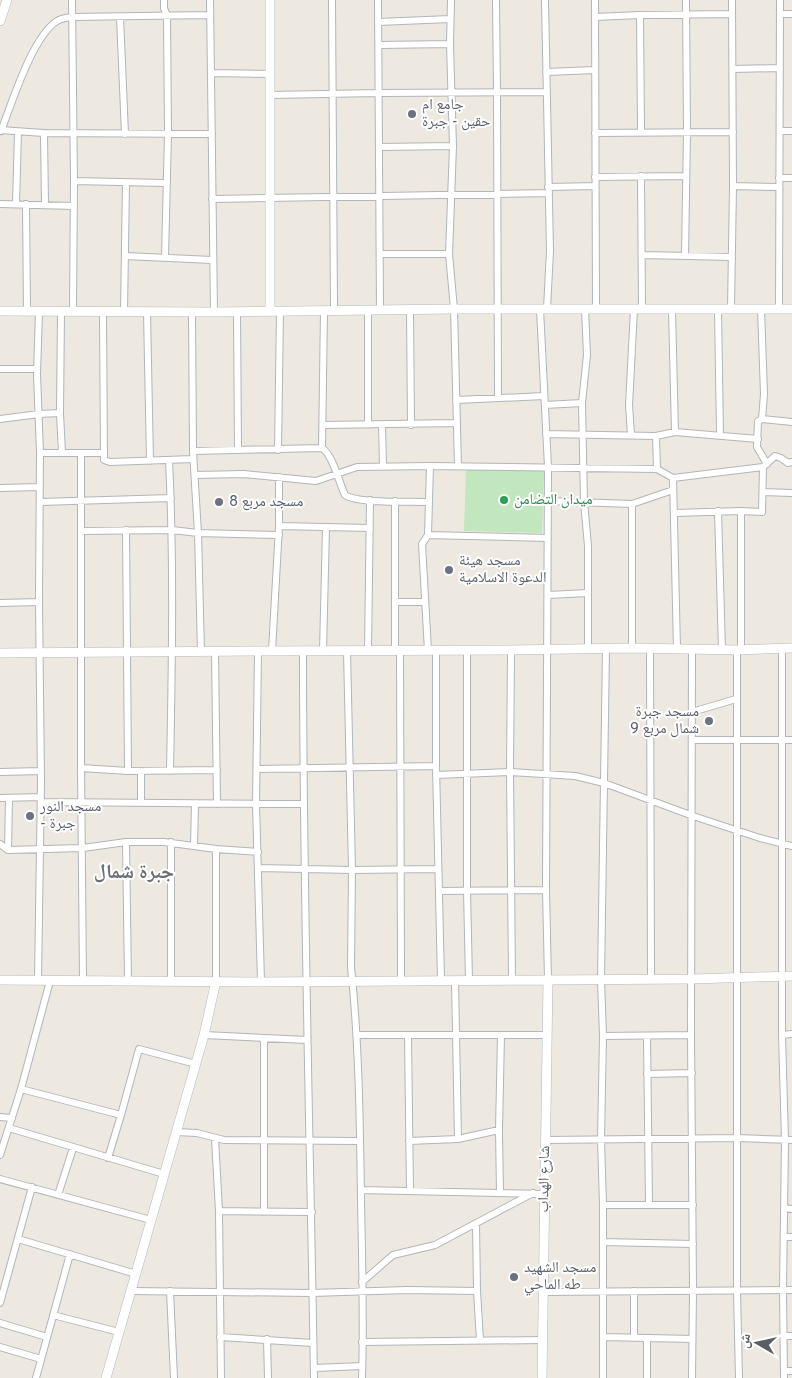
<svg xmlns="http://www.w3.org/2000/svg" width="792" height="1378" font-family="Overpass,'Noto Naskh Arabic',sans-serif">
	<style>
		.green { fill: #c2e6bd }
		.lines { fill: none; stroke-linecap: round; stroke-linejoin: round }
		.street-casing { stroke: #b2b5b9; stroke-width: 8 }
		.secondary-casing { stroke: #b3b8bc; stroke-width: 10 }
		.street { stroke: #fff; stroke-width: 6 }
		.secondary { stroke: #fff; stroke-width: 9 }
		.worship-dot { fill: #6b7280; stroke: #fff; stroke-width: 2 }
		.leisure-dot { fill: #2e9e5b; stroke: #fff; stroke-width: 2 }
		.labels { text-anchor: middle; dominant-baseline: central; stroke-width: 4; stroke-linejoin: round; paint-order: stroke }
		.worship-label { font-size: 15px; fill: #5b616d; stroke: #fff; text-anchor: start }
		.leisure-label { font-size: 15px; fill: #27864d; stroke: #fff; text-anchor: start }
		.street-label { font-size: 15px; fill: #5a5f63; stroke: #fff }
		.district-label { font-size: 20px; font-weight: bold; fill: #6b7175; stroke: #fff }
	</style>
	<rect width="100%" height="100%" fill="#ede9e1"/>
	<path class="green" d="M466,468L544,470L542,533L464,531Z"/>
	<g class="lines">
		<defs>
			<path id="street" d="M72,0L74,181L73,312
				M164,0V8L167,16L168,134L165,257
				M210,0L214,312
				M332,0L334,310
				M378,0L380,310
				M451,0L450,44L453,146L449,254L454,309L458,466
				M496,0L497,92L498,398
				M545,0L550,251L547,309
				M595,0L596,309
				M780,14H792
				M640,15L641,132
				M120,17L125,134
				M595,17L640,15L732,14
				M378,22L450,19
				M379,45L450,44
				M733,69L780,68
				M546,72L595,70
				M211,73L270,74
				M270,95L378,93L546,92
				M0,130L44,133L212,134
				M1,131C12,103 32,37 57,21C62,18 66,18 72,17L209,15
				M780,131H792
				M44,133L45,205
				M595,133L733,132
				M379,147L453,146
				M641,176L642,309
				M595,177L686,176
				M779,178H792
				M74,181L165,183
				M733,186L779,187
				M548,187L595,186
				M212,199L549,193
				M0,204L74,206
				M16,204L18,132
				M26,204L27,311
				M380,254H449
				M643,255L732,257
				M125,256L212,260
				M685,256L687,132L686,0
				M410,309L411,425
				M540,309L548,467L546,890L548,980
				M585,309L587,355L582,403L584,502L588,546V649
				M731,309L733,186L732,0
				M761,309L764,394L762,419L758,421L757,447L767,464
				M779,309L780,0
				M368,310V425
				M672,310L675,432
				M718,310L720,435
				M61,312L60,413L62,453
				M103,312L104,460L110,462L193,459
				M124,312L126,183
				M147,312L150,461
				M192,312L193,451L198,533L201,652
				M237,312L238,450
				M0,369H37
				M456,400L544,396
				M545,405L582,403
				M0,419L39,414L60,413
				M762,419L792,422
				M323,425L457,423
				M382,425L383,467
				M546,434L656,436L675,432L758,439
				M631,435L629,405L634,309
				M656,436L657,469
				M322,448L324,311
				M278,450L280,311
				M193,451L322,448C333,455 339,483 345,495C358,504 411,501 429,502
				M40,453H103
				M81,453V768L83,980
				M169,460C174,564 172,667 170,771
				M195,475L244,474L316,481L357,467L430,466
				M673,478L677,649
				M0,488L39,487
				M763,492L792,493
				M547,501L632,504L673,490
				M40,502L171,498
				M632,504V648
				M718,511L722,650
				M674,513L741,511
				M279,526L370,528
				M126,530L128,771
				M82,531L172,530L198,533L279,535
				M428,535L547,538
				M548,595L588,593
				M395,602H425
				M0,603L39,602
				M782,648V1035L785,1140L783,1290L784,1378
				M650,649L651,979
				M741,649V511L762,512L763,467
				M511,650L510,772L512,980
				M737,650V1291L739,1378
				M215,651L217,804
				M258,651L256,804L261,982
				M272,651L279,526V477
				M303,651C303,893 310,1136 314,1378
				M323,651L326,528
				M347,651L352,870L351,967C359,1044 360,1122 361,1199C362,1259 364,1318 362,1378
				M368,651L370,500
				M395,651V501
				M400,651L401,980
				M428,651L422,544L428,535L430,466L657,469L673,478L763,467L775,456L781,458L788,463L792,462
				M436,651V766L441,980
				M467,651V890L469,980
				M692,712L736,699
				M692,740H792
				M81,768L128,771L217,770
				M257,769L436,766
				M0,772L41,771
				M436,775L510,772L575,776L604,783L693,816L760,838L792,846
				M0,798L41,797
				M41,802L303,804
				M141,803V771
				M126,842L128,981
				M0,844L8,850L83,848L126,842H164L216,849L258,852
				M194,846L195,804
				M216,849V981
				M8,850L9,799
				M259,868L352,870L438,869
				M439,891L546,890
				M38,980L41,781L39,602L40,453L37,374L39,311
				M455,980L458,1139
				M171,981V842
				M204,1035L307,1040
				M357,1035H547
				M782,1035L792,1034
				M408,1036L410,1191
				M603,1036L691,1035
				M647,1036L649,1205
				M647,1074L692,1073
				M21,1089L121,1115L108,1158
				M121,1115L139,1049L196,1064
				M0,1117L12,1118
				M9,1128L164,1174
				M176,1132L197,1133L224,1140L360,1141
				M215,1138L219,1211L221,1378
				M545,1140L738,1138L792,1140
				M409,1141L458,1139L499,1130
				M0,1155L21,1089L50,981
				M0,1179L151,1220
				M361,1190L544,1194
				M500,1193L499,1130L501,1035
				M58,1195L73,1148
				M603,1205H693
				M784,1208L792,1209
				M219,1211L312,1212
				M264,1211V1038
				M476,1223L477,1291
				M784,1237H792
				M18,1239L136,1274
				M603,1242L693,1244
				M362,1282L393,1255L435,1245L533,1193
				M131,1291L312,1293L407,1290L477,1291L480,1340
				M170,1291L174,1378
				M634,1291V1338
				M544,1292L792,1290
				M0,1303L32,1187
				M53,1315L119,1332
				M0,1323L47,1337
				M783,1336H792
				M220,1337L313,1343
				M604,1337L692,1339
				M267,1339L268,1378
				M362,1342L542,1340
				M0,1347L41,1359
				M314,1368L362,1366
				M784,1371H792
				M36,1378L70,1254
				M603,1378V1205L601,1140L603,1036L601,980L606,649
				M647,1378V1339
				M692,1378L693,1290L691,1035L692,649"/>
			<path id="secondary" d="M270,0V311
				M0,21L7,0
				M0,311L214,312L454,309H792
				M0,653L258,651L511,650L632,648L737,650L792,648
				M0,980L261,982L692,979L792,976
				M106,1378L204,1035L216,981
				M542,1378L548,980"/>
		</defs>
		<use href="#street" class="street-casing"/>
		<use href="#secondary" class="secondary-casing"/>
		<use href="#street" class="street"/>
		<use href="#secondary" class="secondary"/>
	</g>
	<g class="worship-dot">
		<circle cx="412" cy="114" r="5"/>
		<circle cx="219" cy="502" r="5"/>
		<circle cx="449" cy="570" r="5"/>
		<circle cx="709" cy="721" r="5"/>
		<circle cx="30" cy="816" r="5"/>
		<circle cx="514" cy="1277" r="5"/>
	</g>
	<circle class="leisure-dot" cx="504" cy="500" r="5"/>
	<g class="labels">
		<g class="worship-label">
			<text x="422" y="105">جامع ام<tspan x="422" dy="17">حقين - جبرة</tspan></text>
			<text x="229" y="502">مسجد مربع 8</text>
			<text x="459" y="561">مسجد هيئة<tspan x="459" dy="17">الدعوة الاسلامية</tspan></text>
			<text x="699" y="712" text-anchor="end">مسجد جبرة<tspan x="699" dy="17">شمال مربع 9</tspan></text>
			<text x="40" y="807">مسجد النور<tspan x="40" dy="17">- جبرة</tspan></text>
			<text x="524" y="1268">مسجد الشهيد<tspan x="524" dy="17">طه الماحي</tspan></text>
		</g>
		<g class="leisure-label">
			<text x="514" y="500">ميدان التضامن</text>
		</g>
		<g class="street-label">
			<text transform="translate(545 1179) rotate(-89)">شارع الهداب</text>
		</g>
		<g class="district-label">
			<text x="134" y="873">جبرة شمال</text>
		</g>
	</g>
	<g transform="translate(757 1343) rotate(279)" stroke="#ffffff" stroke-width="4" paint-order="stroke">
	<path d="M0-4L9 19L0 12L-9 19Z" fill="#5a5f63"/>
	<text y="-8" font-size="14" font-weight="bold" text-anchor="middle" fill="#5a5f63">ش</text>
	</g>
</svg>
